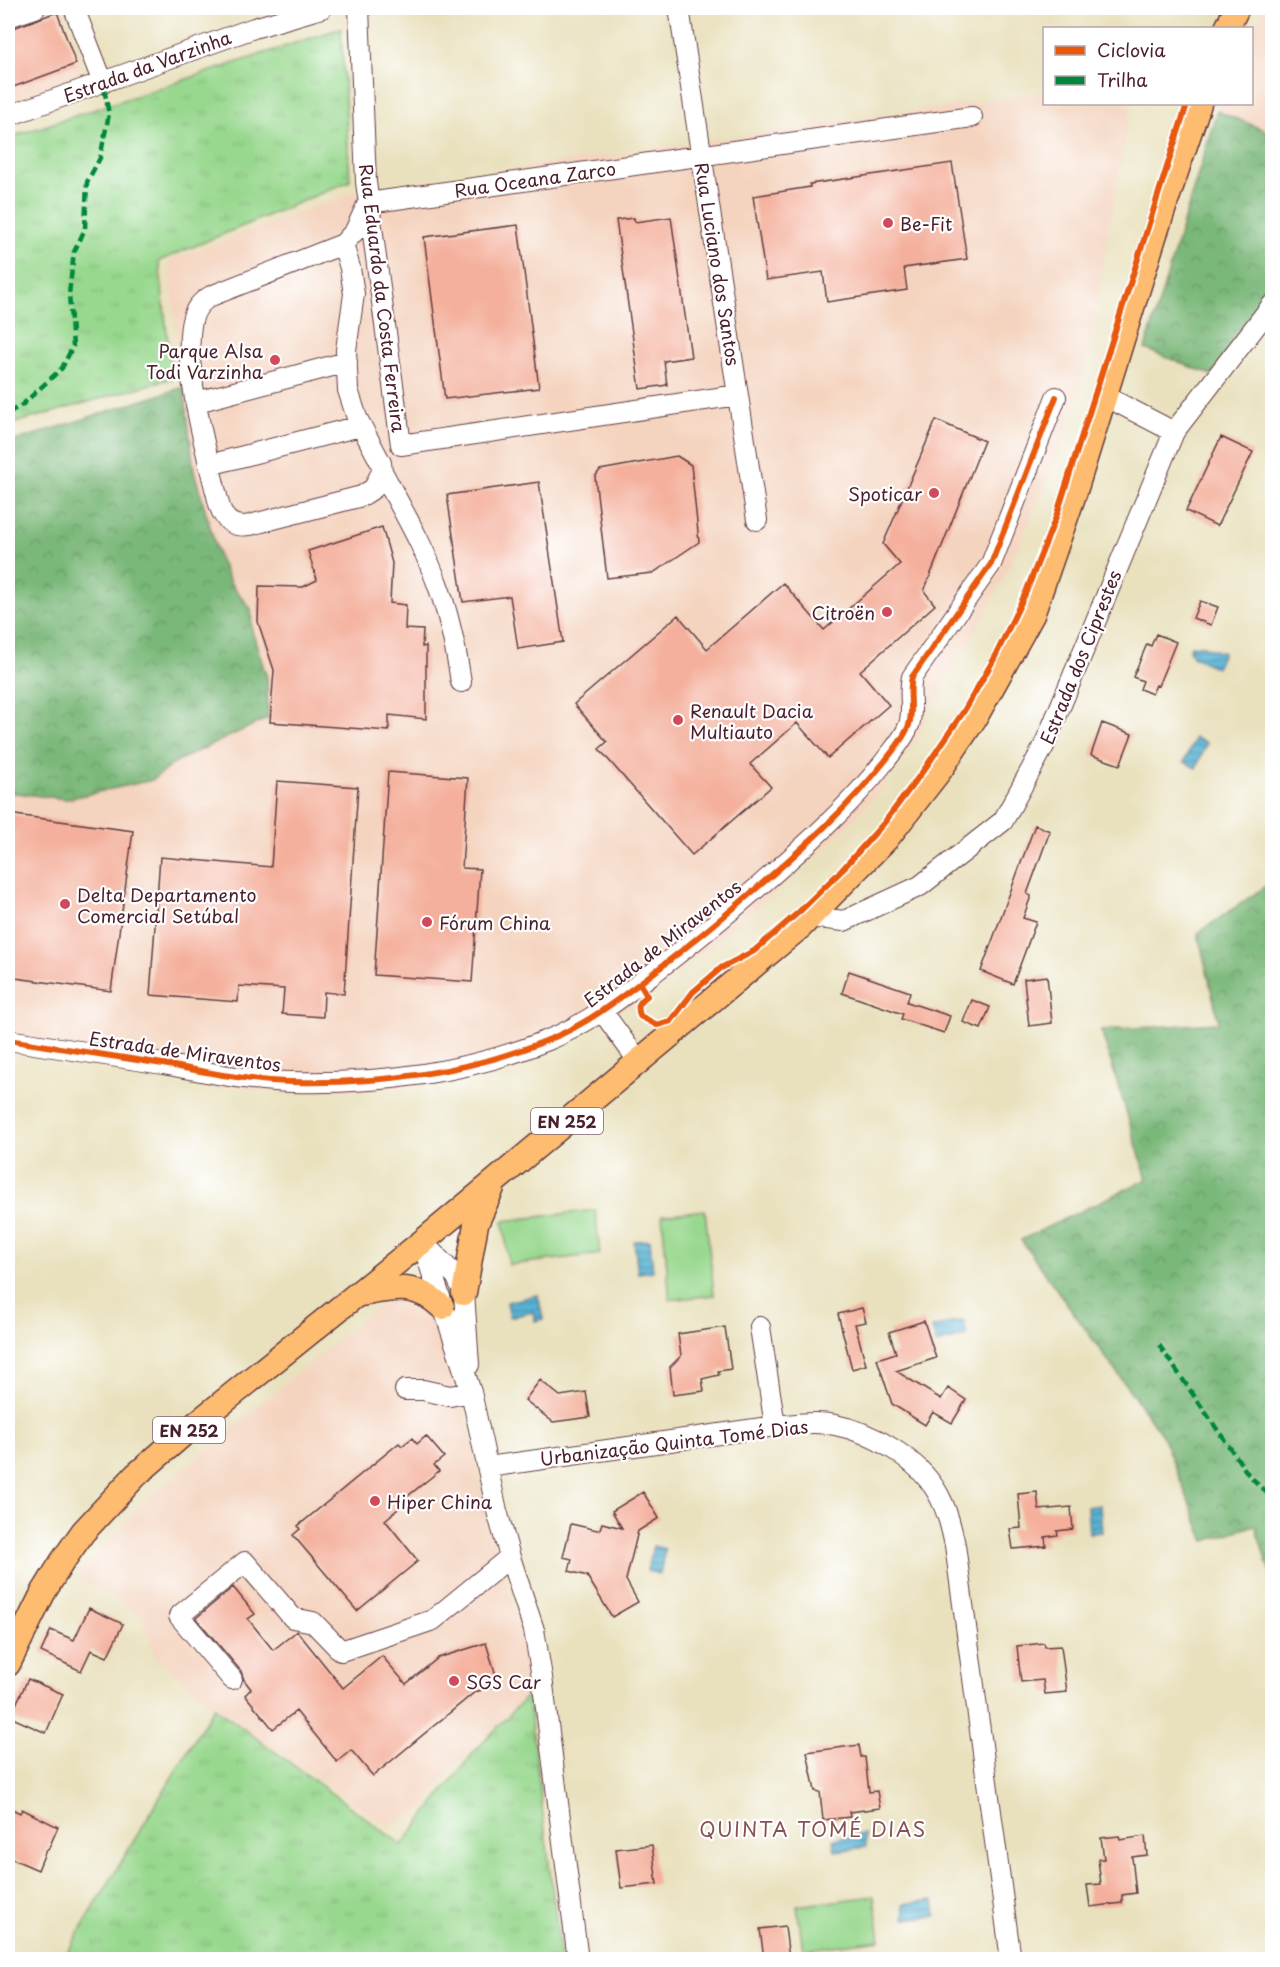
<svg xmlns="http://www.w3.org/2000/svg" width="1280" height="1967" font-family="'Playpen Sans',sans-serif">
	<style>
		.built { fill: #f4d4bf }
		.grass { fill: url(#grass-tufts); stroke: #717c5c; stroke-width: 1.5 }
		.forest { fill: url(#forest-crowns); stroke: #626c52; stroke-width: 1.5 }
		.garden { fill: #98d88e; stroke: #717c5c; stroke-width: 1.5 }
		.water { fill: url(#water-rules); stroke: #506980; stroke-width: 1.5 }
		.building { fill: #f4b09c }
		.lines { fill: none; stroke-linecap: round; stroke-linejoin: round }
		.minor-casing { stroke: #623c41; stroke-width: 22 }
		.major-casing { stroke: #623c41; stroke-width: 27 }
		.minor { stroke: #fff; stroke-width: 20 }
		.major { stroke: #fdbc6f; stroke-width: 24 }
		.quiet { stroke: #00873e; stroke-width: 4.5; stroke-dasharray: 9 4.5; stroke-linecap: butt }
		.cycleway-casing { stroke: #fff; stroke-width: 10 }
		.cycleway { stroke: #e8590c; stroke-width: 6 }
		.poi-dot { fill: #d1495b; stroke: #fff; stroke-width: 2 }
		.labels { text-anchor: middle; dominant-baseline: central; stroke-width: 4.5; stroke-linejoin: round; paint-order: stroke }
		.shield { fill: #fff; stroke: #80626b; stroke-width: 1.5 }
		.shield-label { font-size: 16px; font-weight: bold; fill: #4a1f2b }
		.street-label { font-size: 18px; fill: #4a1f2b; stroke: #fff }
		.poi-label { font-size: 18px; fill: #4a1f2b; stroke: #fff; text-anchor: start }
		.neighbourhood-label { font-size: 20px; letter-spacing: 1.5px; fill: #865253; stroke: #fff }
	</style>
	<defs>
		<pattern id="grass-tufts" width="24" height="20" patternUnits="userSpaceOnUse" patternTransform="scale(1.5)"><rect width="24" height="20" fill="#98d88e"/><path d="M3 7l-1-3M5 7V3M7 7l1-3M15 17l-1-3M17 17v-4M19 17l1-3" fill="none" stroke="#84b97b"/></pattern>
		<pattern id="forest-crowns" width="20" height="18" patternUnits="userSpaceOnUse" patternTransform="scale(1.5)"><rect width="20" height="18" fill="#7ab879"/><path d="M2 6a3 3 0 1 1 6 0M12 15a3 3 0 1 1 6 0" fill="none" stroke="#669563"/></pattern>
		<pattern id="water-rules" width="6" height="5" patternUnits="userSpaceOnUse" patternTransform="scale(1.5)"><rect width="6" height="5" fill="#56b3d4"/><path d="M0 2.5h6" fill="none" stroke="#4991ac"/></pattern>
	</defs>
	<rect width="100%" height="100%" fill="#fff"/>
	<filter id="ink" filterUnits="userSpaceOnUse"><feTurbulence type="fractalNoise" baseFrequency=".0167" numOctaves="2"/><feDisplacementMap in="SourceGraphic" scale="12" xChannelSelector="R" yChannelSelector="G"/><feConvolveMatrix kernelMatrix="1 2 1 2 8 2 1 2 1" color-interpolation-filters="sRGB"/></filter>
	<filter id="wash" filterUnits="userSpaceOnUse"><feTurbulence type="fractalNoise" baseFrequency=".008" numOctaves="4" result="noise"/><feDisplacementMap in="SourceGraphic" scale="24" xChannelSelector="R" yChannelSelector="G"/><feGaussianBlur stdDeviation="1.35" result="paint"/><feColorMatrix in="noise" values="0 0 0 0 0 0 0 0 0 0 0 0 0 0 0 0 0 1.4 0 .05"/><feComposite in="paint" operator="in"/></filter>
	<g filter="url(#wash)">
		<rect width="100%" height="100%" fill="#e9e1be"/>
		<path class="built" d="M8,8H63L84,74L8,103Z
			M1263,8H1272V133L1217,111L1220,104H1252V34Z
			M1044,92V104H1128L1130,108L1085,372L1059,451L1027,529L983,618L935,700L916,740L882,788L841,833L790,880L707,949L631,1006L557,1048L484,1073L427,1085L347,1091L264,1090L204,1085L8,1052V792L66,799L152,780L177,761L267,678L252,631L251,609L231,584L219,558L194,471L168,261L354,192Z
			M395,1298L408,1299L422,1305L432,1314L457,1380L498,1555L523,1635L531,1690L445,1775L436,1793L423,1810L388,1826L214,1707L155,1657L142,1615L76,1578L141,1504L379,1305Z"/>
		<path class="grass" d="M341,28L350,181L159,261L172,378L8,425V138Z
			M528,1695L561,1959H63L214,1707L402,1845L474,1752Z"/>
		<path class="forest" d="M1217,111L1272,133V286L1212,375L1145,349Z
			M184,387L194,471L219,558L231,584L251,609L252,631L267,678L268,718L177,761L152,780L66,799L8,792V443Z
			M1272,882V1579L1255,1525L1205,1541L1162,1435L1021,1240L1147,1179L1101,1030L1219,1023L1198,933Z"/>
		<path class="garden" d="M595,1210L600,1254L509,1265L503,1221Z
			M705,1210L714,1295L670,1300L662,1215Z
			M874,1896L880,1940L803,1950L797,1906Z"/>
		<path class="water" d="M1200,645L1223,653L1216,668L1192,656L1189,650L1191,646Z
			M1195,738L1207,743L1196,768L1184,762Z
			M650,1240L653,1271L638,1273L634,1241Z
			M538,1295L543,1319L535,1321L533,1312L510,1317L507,1302Z
			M963,1320L967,1336L936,1344L932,1328Z
			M1100,1505L1102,1532L1089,1533L1087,1507Z
			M653,1546L665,1549L660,1574L647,1571Z
			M864,1834L866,1847L835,1851L833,1839Z
			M934,1900L936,1916L905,1919L903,1904Z"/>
		<g id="blocks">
			<path class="building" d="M57,12L76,64L8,89V30Z
				M952,163L967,259L904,268L907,290L827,302L823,272L766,280L753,196L810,187V184Z
				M671,217L691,357L664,361L667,385L640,389L616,220L634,218L635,222Z
				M518,225L539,388L445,399L424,237Z
				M936,420L984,441L924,591L935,605L860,671L889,705L828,758L797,723L750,764L771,787L692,855L599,749L607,742L574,704L678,615L707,649L783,583L824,630L900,564L883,544Z
				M1221,437L1253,452L1217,526L1186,511Z
				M677,456L691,465L699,542L653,573L607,578L595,477L600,470Z
				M539,482L563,642L518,649L510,596L463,602L447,495Z
				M382,527L392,563L390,603L406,605L405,629L423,630L422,647L426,646V719L389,715V731L270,722L274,670L258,622L259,586L303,587L317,580L308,551Z
				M1200,601L1218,607L1211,625L1193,618Z
				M1156,634L1176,642L1158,686L1156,685L1152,694L1140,689L1143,681L1133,677L1147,644L1151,646Z
				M1102,723L1132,734L1120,765L1091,755Z
				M388,772L468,778L462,868L480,869L472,982L374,975Z
				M277,781L358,787L344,994L324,992L323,1017L282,1014L284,989L239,986L238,1002L150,995L160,857L271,867Z
				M8,814L133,831L111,991L8,977Z
				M1035,825L1050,831L1027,894L1031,896L1023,918L1036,922L1013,984L981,971Z
				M849,971L910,992L907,1002L950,1016L944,1033L901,1019L903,1014L842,993Z
				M1047,976L1052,1023L1029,1026L1024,979Z
				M972,1000L990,1007L981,1029L963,1022Z
				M862,1308L866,1322L855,1324L866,1365L852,1369L838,1314Z
				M924,1321L936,1358L896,1371L941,1399L948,1388L966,1400L952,1423L933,1412L925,1425L892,1404L877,1359L896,1353L889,1332Z
				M725,1327L731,1369L718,1371L719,1375L702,1379L704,1391L673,1395L670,1367L681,1356L678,1334Z
				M540,1380L560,1396L586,1392L590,1417L553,1422L525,1400Z
				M426,1436L444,1457L434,1465L439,1471L403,1500L405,1503L385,1520L418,1561L357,1611L293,1535L300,1529L298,1526L399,1443L402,1446L412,1438L417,1444Z
				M643,1492L659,1518L638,1531L626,1580L638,1602L612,1617L587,1576L569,1571L572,1559L563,1557L571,1524L597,1530L600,1529L602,1523L622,1528L612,1511Z
				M1037,1492L1039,1510L1071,1507L1073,1529L1057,1531L1058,1535L1045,1537L1046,1546L1013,1549L1010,1529L1021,1528L1018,1494Z
				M233,1587L255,1614L248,1619L273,1650L297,1631L343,1688L382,1656L406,1684L438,1658L486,1643L499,1685L475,1692L373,1776L351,1750L337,1762L296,1711L273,1729L245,1695L251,1689L244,1680L241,1671L196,1618Z
				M89,1608L123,1624L107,1657L91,1650L81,1671L41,1652L51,1630L74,1640Z
				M1044,1643L1045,1647L1061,1646L1067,1692L1045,1694L1043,1680L1021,1682L1017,1646Z
				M28,1679L63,1694L46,1733L10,1717Z
				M859,1745L861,1757H865L869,1792L877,1791L880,1808L849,1812L850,1817L823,1820L820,1792L815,1791L807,1752Z
				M8,1807L20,1813L22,1809L58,1827L48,1850H46L38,1870L8,1857Z
				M1119,1836L1120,1840L1145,1836L1147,1855L1132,1857L1136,1893L1122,1895V1903L1090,1907L1087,1885L1101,1884L1098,1859H1104L1101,1838Z
				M652,1845L657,1884L621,1888L616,1849Z
				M785,1926L789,1959H764L760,1929Z"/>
		</g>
	</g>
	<g filter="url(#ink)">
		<use href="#blocks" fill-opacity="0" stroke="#623c41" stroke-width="1.5"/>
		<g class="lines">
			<defs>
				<path id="minor" d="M74,8L103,83
					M359,8L366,182L401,445L738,395
					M679,8L757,520
					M8,17L35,8
					M8,116L254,28L322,8
					M343,244L350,268L354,294L346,350L348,390L357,418L381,463L382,471L374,488L362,496L250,525C232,528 224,521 219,504C208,459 180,360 193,317C196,307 202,301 211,296L343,244L355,231L368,203L972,117
					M1105,396L1174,432
					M197,402L347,362
					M209,465L360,426
					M382,471C401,508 423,544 437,583C449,614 456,649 461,682
					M810,917L844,921L920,886L1003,821L1044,746L1174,432L1272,305
					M602,1011L639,1062
					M8,1040C59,1048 111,1056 163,1064C206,1072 248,1081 292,1082C377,1084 469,1073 548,1040C588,1024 623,996 657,970C692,943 725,916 758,887C803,848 848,808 885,761C893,750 904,739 909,725C914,709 908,694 912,677L991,564L1056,397
					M422,1242L471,1392L497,1511L510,1557L534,1630L542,1677L578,1960
					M425,1245L456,1276L464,1293L469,1365
					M760,1327L775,1426
					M405,1390H423L450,1396L471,1392
					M488,1467L775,1426C794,1424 816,1421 835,1425C872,1432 918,1459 937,1492C947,1509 951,1527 955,1545L1011,1960
					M232,1679L179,1616L245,1562L293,1618L313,1622L341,1651L433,1620L510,1557"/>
				<path id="major" d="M1227,28L1237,8
					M464,1293L476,1224L492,1188
					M361,1294C395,1288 415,1282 442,1307
					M8,1664L43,1593L62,1562L83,1532L136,1475L181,1436L422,1242L800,927L887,838L940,770L976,716L1032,615L1075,491L1154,237L1199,104"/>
			</defs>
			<use href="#minor" class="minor-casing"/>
			<use href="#major" class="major-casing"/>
			<use href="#minor" class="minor"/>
			<use href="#major" class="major"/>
			<path class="quiet" d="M8,413L22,405L62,368L73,346L69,294L74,252L85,229L87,182L100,158L109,114L103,83
				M1159,1345L1248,1474L1272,1498"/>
			<defs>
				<path id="cycleway" d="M640,984L647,996C638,1003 637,1005 640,1016L657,1025L671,1021L693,992L721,968L754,951L800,911L841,871L884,823L926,767L964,711L994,659L1026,592L1056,517L1187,104
					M8,1040C59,1048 111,1056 163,1064C206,1072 248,1081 292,1082C377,1084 469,1073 548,1040C588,1024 623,996 657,970C692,943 725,916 758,887C803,848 848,808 885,761C893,750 904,739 909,725C914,709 908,694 912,677L991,564L1056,397"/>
			</defs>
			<use href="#cycleway" class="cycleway-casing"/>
			<use href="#cycleway" class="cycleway"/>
		</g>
	</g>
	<g class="poi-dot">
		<circle cx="888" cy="223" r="6"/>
		<circle cx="275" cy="360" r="6"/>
		<circle cx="934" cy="493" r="6"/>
		<circle cx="887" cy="612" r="6"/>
		<circle cx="678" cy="720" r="6"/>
		<circle cx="65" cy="904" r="6"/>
		<circle cx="427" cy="922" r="6"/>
		<circle cx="375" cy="1501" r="6"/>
		<circle cx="454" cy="1681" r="6"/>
	</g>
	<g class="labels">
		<g class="shield">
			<rect x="531" y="1108" width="72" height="26" rx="4.5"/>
			<rect x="153" y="1417" width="72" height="26" rx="4.5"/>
		</g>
		<g class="shield-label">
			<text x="567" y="1121">EN 252</text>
			<text x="189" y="1430">EN 252</text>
		</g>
		<g class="street-label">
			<text transform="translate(147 66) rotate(-20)">Estrada da Varzinha</text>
			<text transform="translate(535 179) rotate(-8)">Rua Oceana Zarco</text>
			<text transform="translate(718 264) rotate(81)">Rua Luciano dos Santos</text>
			<text transform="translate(383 298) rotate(83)">Rua Eduardo da Costa Ferreira</text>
			<text transform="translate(1080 657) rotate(-68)">Estrada dos Ciprestes</text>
			<text transform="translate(662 943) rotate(-38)">Estrada de Miraventos</text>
			<text transform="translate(185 1051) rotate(8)">Estrada de Miraventos</text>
			<text transform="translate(674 1442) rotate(-7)">Urbanização Quinta Tomé Dias</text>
		</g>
		<g class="poi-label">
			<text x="900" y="223">Be-Fit</text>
			<text x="263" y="350" text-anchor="end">Parque Alsa<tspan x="263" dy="21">Todi Varzinha</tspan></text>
			<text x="922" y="493" text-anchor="end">Spoticar</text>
			<text x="875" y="612" text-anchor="end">Citroën</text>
			<text x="690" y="710">Renault Dacia<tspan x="690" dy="21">Multiauto</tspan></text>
			<text x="77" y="894">Delta Departamento<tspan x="77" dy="21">Comercial Setúbal</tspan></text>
			<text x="439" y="922">Fórum China</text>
			<text x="387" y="1501">Hiper China</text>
			<text x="466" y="1681">SGS Car</text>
		</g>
		<g class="neighbourhood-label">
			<text x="813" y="1829">QUINTA TOMÉ DIAS</text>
		</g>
	</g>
	<rect width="1280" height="1967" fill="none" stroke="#fff" stroke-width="30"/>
	<rect x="1043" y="27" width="210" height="78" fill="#ffffff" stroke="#b7a5aa" stroke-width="1.5"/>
	<rect x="1055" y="46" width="30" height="9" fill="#e8590c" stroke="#b7a5aa" stroke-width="1.5"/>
	<text x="1097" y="57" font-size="18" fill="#4a1f2b">Ciclovia</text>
	<rect x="1055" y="76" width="30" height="9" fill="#00873e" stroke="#b7a5aa" stroke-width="1.5"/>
	<text x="1097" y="87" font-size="18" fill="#4a1f2b">Trilha</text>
</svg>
